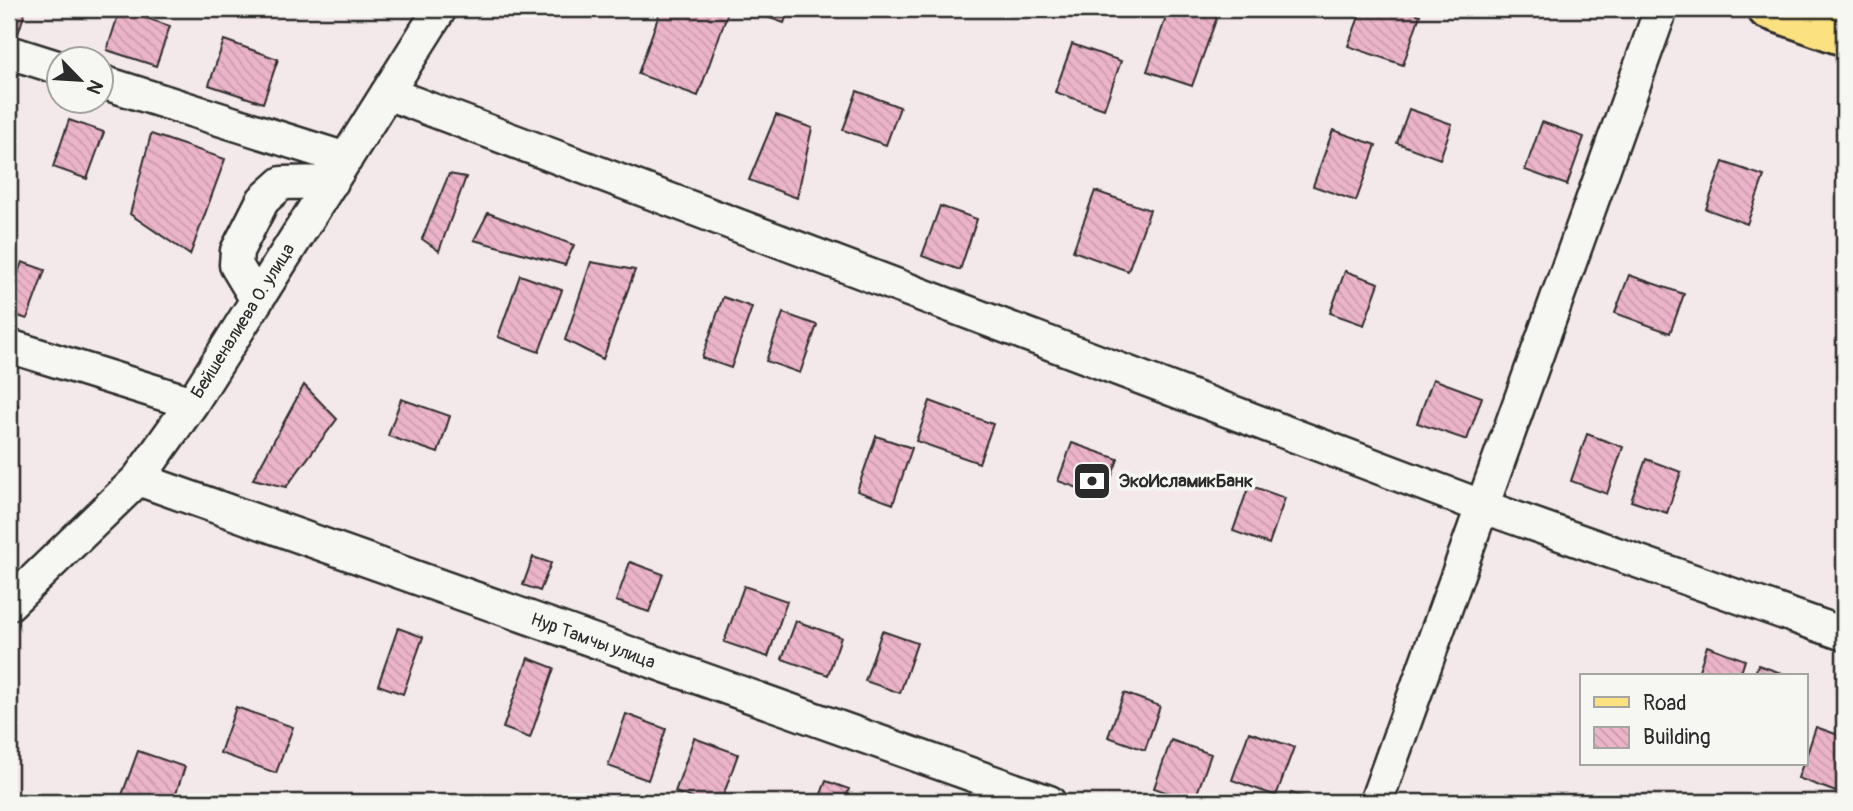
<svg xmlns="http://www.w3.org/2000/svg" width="1853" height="811" font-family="Pangolin,sans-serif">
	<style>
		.building { fill: url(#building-back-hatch); stroke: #2b2b2b; stroke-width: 2 }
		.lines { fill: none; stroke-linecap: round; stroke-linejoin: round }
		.minor-casing { stroke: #2b2b2b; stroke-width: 37 }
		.major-casing { stroke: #2b2b2b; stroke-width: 44 }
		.minor { stroke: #f6f6f2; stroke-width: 32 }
		.major { stroke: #fbe180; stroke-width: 38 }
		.labels { text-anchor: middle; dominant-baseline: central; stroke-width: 7; stroke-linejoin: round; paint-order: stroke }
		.street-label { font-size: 18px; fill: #2b2b2b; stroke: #f6f6f2 }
		.poi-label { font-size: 18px; font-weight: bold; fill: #2b2b2b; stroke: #f6f6f2; text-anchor: start }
	</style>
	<defs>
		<pattern id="building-back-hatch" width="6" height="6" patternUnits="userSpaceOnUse" patternTransform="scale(1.75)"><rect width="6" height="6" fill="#ecb4c9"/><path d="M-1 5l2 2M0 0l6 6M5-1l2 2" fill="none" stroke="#cb9bad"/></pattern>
	</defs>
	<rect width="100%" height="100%" fill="#f4e9ea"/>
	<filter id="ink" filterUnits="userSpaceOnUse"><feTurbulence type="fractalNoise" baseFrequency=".0143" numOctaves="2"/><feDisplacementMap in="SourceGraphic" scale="14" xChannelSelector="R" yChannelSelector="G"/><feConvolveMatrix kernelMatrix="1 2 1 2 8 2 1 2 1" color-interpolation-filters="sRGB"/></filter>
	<g filter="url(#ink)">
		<path class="building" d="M9,9H26L17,37L9,34Z
			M120,9L170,26L156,66L107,50Z
			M661,9H729L698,96L638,74Z
			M744,9H789L784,23Z
			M1169,9H1195L1217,17L1192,86L1147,71Z
			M1362,9H1402L1420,15L1403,65L1348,46Z
			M224,40L278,59L263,103L209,85Z
			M1072,44L1121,61L1104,109L1055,92Z
			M857,91L900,107L886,145L843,130Z
			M1409,109L1452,124L1440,159L1397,143Z
			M776,115L812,128L797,198L749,180Z
			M69,120L104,132L87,179L53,167Z
			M1542,122L1584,137L1567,185L1525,170Z
			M1333,130L1376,145L1356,201L1313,186Z
			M151,134L225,159L190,255L130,214Z
			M1723,162L1764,176L1747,224L1706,209Z
			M449,174L466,177L439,251L422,239Z
			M1095,191L1150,210L1128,271L1073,251Z
			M940,206L977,219L960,270L922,256Z
			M488,213L574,245L565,265L474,240Z
			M22,262L45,270L27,319L9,313V298Z
			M591,262L635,270L603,359L565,340Z
			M1345,271L1379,283L1364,325L1330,313Z
			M520,275L562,290L539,352L498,337Z
			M1629,275L1684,294L1670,333L1615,313Z
			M723,297L752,307L731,368L702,358Z
			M783,313L817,325L800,373L766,361Z
			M1433,379L1482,397L1467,440L1417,423Z
			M304,385L337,419L286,487L253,479Z
			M401,399L450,416L438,453L388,436Z
			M930,401L993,424L979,463L916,441Z
			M9,402L18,405L9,431Z
			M1587,434L1623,447L1607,494L1571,481Z
			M876,436L912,448L893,504L857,491Z
			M1072,443L1118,459L1104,497L1058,481Z
			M1646,459L1681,472L1667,513L1631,501Z
			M1249,485L1285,498L1269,544L1233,531Z
			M533,557L551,563L540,591L523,585Z
			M630,562L663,574L649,612L616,601Z
			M744,586L787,601L768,657L724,642Z
			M796,621L841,637L828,675L782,659Z
			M398,628L423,637L403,694L378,685Z
			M882,631L917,643L900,693L865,681Z
			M1707,646L1745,660L1740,676H1697Z
			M528,658L554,668L530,738L503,728Z
			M1758,665L1790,676H1754Z
			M1124,693L1160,706L1145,750L1108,737Z
			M236,707L293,727L276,773L220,753Z
			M626,714L666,729L648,780L608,766Z
			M1816,727L1844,737V795L1798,778L1803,764H1806V757Z
			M1249,732L1294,747L1276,796L1232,780Z
			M694,738L738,754L721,802H703L675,792Z
			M1171,740L1211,754L1194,802L1154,788Z
			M138,751L185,767L173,802H143L122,795Z
			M826,781L849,789L844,802H818Z
			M1291,793L1318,802H1288Z"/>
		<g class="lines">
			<defs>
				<path id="minor" d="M9,52L60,68
					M102,82L346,159
					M387,93L1481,506L1844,634
					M257,300L236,265L237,251L263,200L282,183L332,182
					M9,346L192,403
					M138,479L1049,802
					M9,604L138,479L192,403L440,9
					M1376,802L1661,9"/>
				<path id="major" d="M1767,9L1844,36"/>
			</defs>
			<use href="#minor" class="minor-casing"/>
			<use href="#major" class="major-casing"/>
			<use href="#minor" class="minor"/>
			<use href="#major" class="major"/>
		</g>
	</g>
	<defs>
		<symbol id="bank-square" viewBox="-11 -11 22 22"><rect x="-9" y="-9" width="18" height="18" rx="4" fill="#2b2b2b" stroke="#f6f6f2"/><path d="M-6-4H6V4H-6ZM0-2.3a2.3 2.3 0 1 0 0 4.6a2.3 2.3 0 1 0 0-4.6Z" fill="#fff"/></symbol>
	</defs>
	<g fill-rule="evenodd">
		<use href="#bank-square" x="1070" y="459" width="44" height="44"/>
	</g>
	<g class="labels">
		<g class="street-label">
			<text transform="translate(243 321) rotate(-58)">Бейшеналиева О. улица</text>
			<text transform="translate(593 641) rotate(20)">Нур Тамчы улица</text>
		</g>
		<g class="poi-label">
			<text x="1119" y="481">ЭкоИсламикБанк</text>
		</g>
	</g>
	<rect width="1853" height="811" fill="none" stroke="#f6f6f2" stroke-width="35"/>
	<rect x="18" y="18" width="1818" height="776" fill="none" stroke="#2b2b2b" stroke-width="2.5" filter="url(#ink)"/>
	<rect x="1580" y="674" width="228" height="91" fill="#f6f6f2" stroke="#a5a5a2" stroke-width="2"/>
	<rect x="1594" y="697" width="35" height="10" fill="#fbe180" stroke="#a5a5a2" stroke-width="2"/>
	<text x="1643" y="710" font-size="21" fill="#2b2b2b">Road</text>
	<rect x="1594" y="727" width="35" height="21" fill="url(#building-back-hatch)" stroke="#a5a5a2" stroke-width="2"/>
	<text x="1643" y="744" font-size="21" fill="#2b2b2b">Building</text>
	<g transform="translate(80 80) rotate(115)"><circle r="33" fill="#f6f6f2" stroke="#a5a5a2" stroke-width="2"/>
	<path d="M0-5L12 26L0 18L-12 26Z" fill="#2b2b2b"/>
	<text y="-10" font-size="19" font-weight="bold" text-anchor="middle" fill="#2b2b2b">N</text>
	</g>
</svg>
